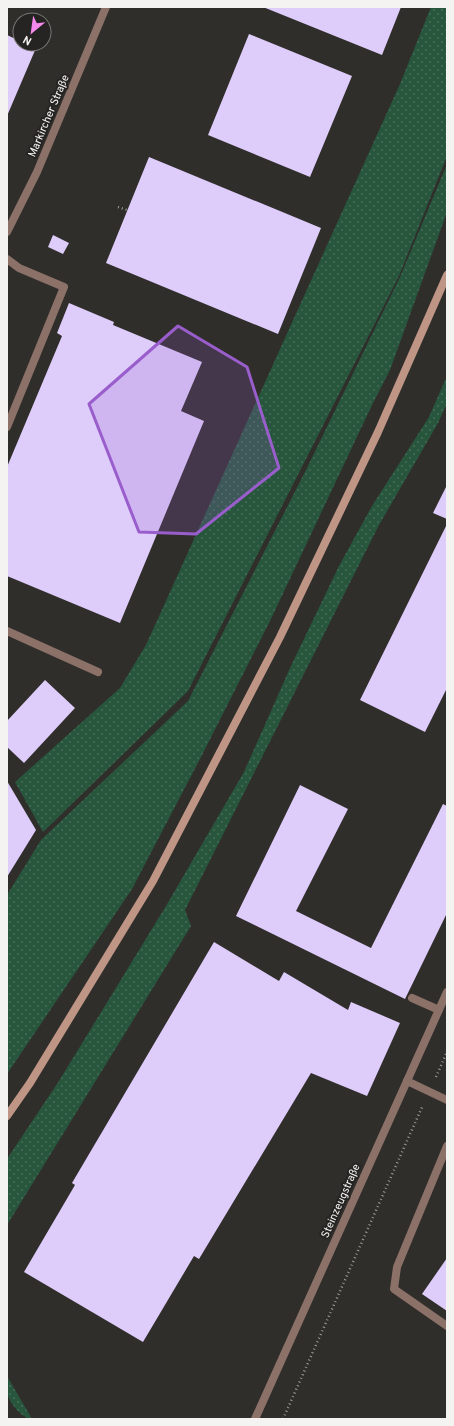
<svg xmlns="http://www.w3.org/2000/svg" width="454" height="1426" font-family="Overpass,sans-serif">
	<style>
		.grass { fill: url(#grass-dots) }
		.building { fill: #deccfa }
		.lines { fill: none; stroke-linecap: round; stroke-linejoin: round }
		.path { stroke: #9c9a98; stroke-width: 2.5; stroke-dasharray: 1 3; stroke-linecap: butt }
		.service { stroke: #8b7167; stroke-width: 8 }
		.minor { stroke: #8b7167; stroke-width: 8 }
		.secondary { stroke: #bf9686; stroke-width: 8 }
		.marked { fill: #995ecc; fill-opacity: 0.2; stroke: #995ecc; stroke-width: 3; stroke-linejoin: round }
		.labels { text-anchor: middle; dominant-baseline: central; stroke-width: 4; stroke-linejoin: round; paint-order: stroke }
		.street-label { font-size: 11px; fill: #f4f3f1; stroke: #262422 }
	</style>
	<defs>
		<pattern id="grass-dots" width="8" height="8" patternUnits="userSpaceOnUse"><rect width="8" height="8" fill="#27563d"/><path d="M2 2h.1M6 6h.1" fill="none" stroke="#476f5a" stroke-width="1.8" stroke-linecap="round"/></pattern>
	</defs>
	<rect width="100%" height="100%" fill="#302e2b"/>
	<path class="grass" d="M431,7H447V156L399,276L188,691L43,832L15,782L120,688L146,645L400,84Z
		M447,164V212L390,370L372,405L270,621L201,757L132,889L7,1074V895L41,840L188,701L306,470L400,277Z
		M447,376V403L438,423L379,525L185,910L191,926L7,1225V1159L59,1081L166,906L244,772L290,668L339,566L372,506L429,417Z
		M7,1376L32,1419C22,1419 8,1401 7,1392C6,1387 7,1381 7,1376Z"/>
	<path class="building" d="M263,7H401L382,55Z
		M249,34L352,76L310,177L208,135Z
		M7,35L20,41V44H27L36,48L7,116Z
		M149,157L321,228L278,334L106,263Z
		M53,235L69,243L63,254L48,247Z
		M69,303L114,322L113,325L202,362L181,411L204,421L120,623L7,576V467L62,336L57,333Z
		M447,485V519L433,513Z
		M447,524V688L425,732L360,700Z
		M45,680L75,708L24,763L7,747V721Z
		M7,781L36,830L7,877Z
		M300,785L348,809L296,911L371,948L443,804L447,806V913L405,999L236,916Z
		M214,942L279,981L284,972L348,1010L351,1002L400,1023L367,1096L311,1073L199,1259L194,1256L143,1342L24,1272L75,1185L72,1183Z
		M447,1258V1311L422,1294Z"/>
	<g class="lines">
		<path class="path" d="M118,207L127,210
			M436,1077L447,1052
			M283,1419L423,1105"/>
		<path class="service" d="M7,259L19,268L64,287L7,427
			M7,631L98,672
			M412,998L439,1010
			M407,1081L447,1100
			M447,1146L397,1267L394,1289L447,1326"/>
		<path class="minor" d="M7,232L37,172L106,7
			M255,1419L447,992"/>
		<path class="secondary" d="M7,1116L30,1083L153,881L280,637L378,432L447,275"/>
	</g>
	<path class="marked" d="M178,326L247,367L279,468L196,534L139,532L89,404Z"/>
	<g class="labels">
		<g class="street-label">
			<text transform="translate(49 116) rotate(-67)">Markircher Straße</text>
			<text transform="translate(341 1201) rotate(-66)">Steinzeugstraße</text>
		</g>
	</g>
	<rect width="454" height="1426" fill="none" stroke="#f4f3f1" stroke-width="16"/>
	<g transform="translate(32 32) rotate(209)"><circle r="19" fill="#262422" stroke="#787775"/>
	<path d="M0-3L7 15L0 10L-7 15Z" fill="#f788ec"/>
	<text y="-6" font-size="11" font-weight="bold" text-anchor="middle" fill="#f4f3f1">N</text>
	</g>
</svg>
